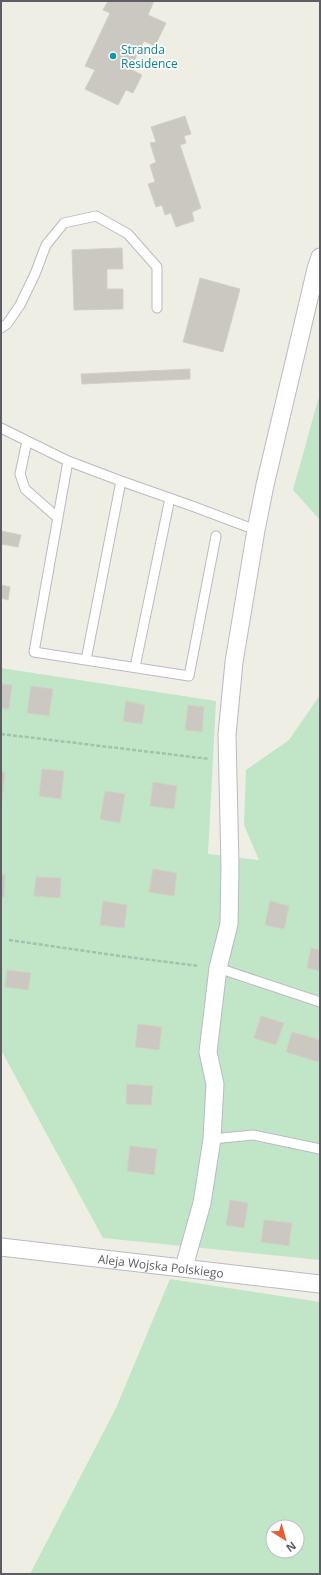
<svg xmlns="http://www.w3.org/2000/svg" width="321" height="1575" font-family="'Open Sans',sans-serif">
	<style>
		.green { fill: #c1e5c7; fill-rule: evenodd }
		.building { fill: #cac8c1; stroke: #d3d1c2 }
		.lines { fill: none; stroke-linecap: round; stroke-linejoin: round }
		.lane-casing { stroke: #b9bbc0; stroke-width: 11 }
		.street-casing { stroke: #b9bbc0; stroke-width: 19 }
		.path { stroke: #9ac6ae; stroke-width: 2.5; stroke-dasharray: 4 2; stroke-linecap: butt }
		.lane { stroke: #fff; stroke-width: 9 }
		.street { stroke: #fff; stroke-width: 17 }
		.culture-dot { fill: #0f9aa8; stroke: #fff; stroke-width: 1.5 }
		.labels { text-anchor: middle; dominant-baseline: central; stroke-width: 3.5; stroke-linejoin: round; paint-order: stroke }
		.culture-label { font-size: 12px; fill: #0d838f; stroke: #fff; text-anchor: start }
		.street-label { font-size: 12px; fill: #5c5e64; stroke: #fff }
	</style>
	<rect width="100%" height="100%" fill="#eeeee4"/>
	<path class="green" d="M320,393V520L293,490Z
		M1,668L216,701L208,854L259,860L244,825L246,770L289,740L320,695V1260L103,1238L1,1050Z
		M170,1279L320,1302V1574H30L116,1408ZM273,1527H297V1551H273Z"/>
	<path class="building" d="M108,1H154L148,15L166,23L155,46L144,41L130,69L142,75L133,93L126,90L118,105L85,89L95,70L85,66L110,13L103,10Z
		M185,116L191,134L184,136L186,143L180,145L201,208L192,212L194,221L176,227L171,213L165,215L162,205L156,207L148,184L155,182L150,165L156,162L150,143L156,142L151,127Z
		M122,248L123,269H107V289H123V309L74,310L72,250Z
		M200,278L240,289L223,352L183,342Z
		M190,369V379L82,384L81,374Z
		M1,531L21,535L18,547L1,544Z
		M1,585L10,587L8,600L1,598Z
		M1,684L12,685L9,709L1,708Z
		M31,686L53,689L49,716L27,713Z
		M126,701L145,705L142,724L123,721Z
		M188,705L204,707L202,732L185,730Z
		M42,769L64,771L61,799L39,796Z
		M1,772H5L2,802H1Z
		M153,782L177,786L174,809L150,806Z
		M105,791L125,794L120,823L100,819Z
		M153,869L177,873L174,896L149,892Z
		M1,875H5L4,897H1Z
		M36,877L61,878L60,898L34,896Z
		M103,901L127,905L124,928L100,925Z
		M270,901L289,906L284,929L265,925Z
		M311,948L320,950V971L307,968Z
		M7,970L31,973L28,990L5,987Z
		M261,1016L284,1023L276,1045L254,1038Z
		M138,1024L162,1027L159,1050L135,1047Z
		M292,1032L320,1040L319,1062L286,1052Z
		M127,1084L153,1086L151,1105L126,1104Z
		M130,1146L157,1149L154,1175L127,1171Z
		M230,1200L248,1203L244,1228L226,1225Z
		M264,1220L292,1223L289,1246L261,1242Z"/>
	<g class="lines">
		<defs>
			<path id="lane" d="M1,328L7,324L20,305L35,274L46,245L64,223L96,216L128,234L157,267V308
				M1,428L68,461L121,481L192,506L256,530
				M27,441L20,474L25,489L58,518
				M68,461L34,652L189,676L216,536
				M86,660L121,481
				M135,667L170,498
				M218,968L320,1002
				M212,1139L253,1135L320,1149"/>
			<g id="street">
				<path id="s1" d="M1,1247L320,1284"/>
				<path d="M184,1267L202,1203L212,1139L215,1084L208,1052L218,968L229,924L230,866L227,735L234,662L256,530L265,485L316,269L320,257"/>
			</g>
		</defs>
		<use href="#lane" class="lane-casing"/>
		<use href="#street" class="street-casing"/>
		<path class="path" d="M1,734L209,759
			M9,940L127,957L199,966"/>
		<use href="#lane" class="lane"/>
		<use href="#street" class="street"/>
	</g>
	<circle class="culture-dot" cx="113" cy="56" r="4"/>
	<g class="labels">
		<g class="culture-label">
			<text x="121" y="49">Stranda<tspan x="121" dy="14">Residence</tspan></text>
		</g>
		<g class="street-label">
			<text stroke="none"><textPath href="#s1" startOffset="161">Aleja Wojska Polskiego</textPath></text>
		</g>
	</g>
	<rect width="321" height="1575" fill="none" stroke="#5c5e64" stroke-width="4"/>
	<g transform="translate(285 1539) rotate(143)"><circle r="19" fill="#ffffff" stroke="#bebfc1"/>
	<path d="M0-3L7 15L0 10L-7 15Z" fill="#e65e32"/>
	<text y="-6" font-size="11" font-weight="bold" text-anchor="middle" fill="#5c5e64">N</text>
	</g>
</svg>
